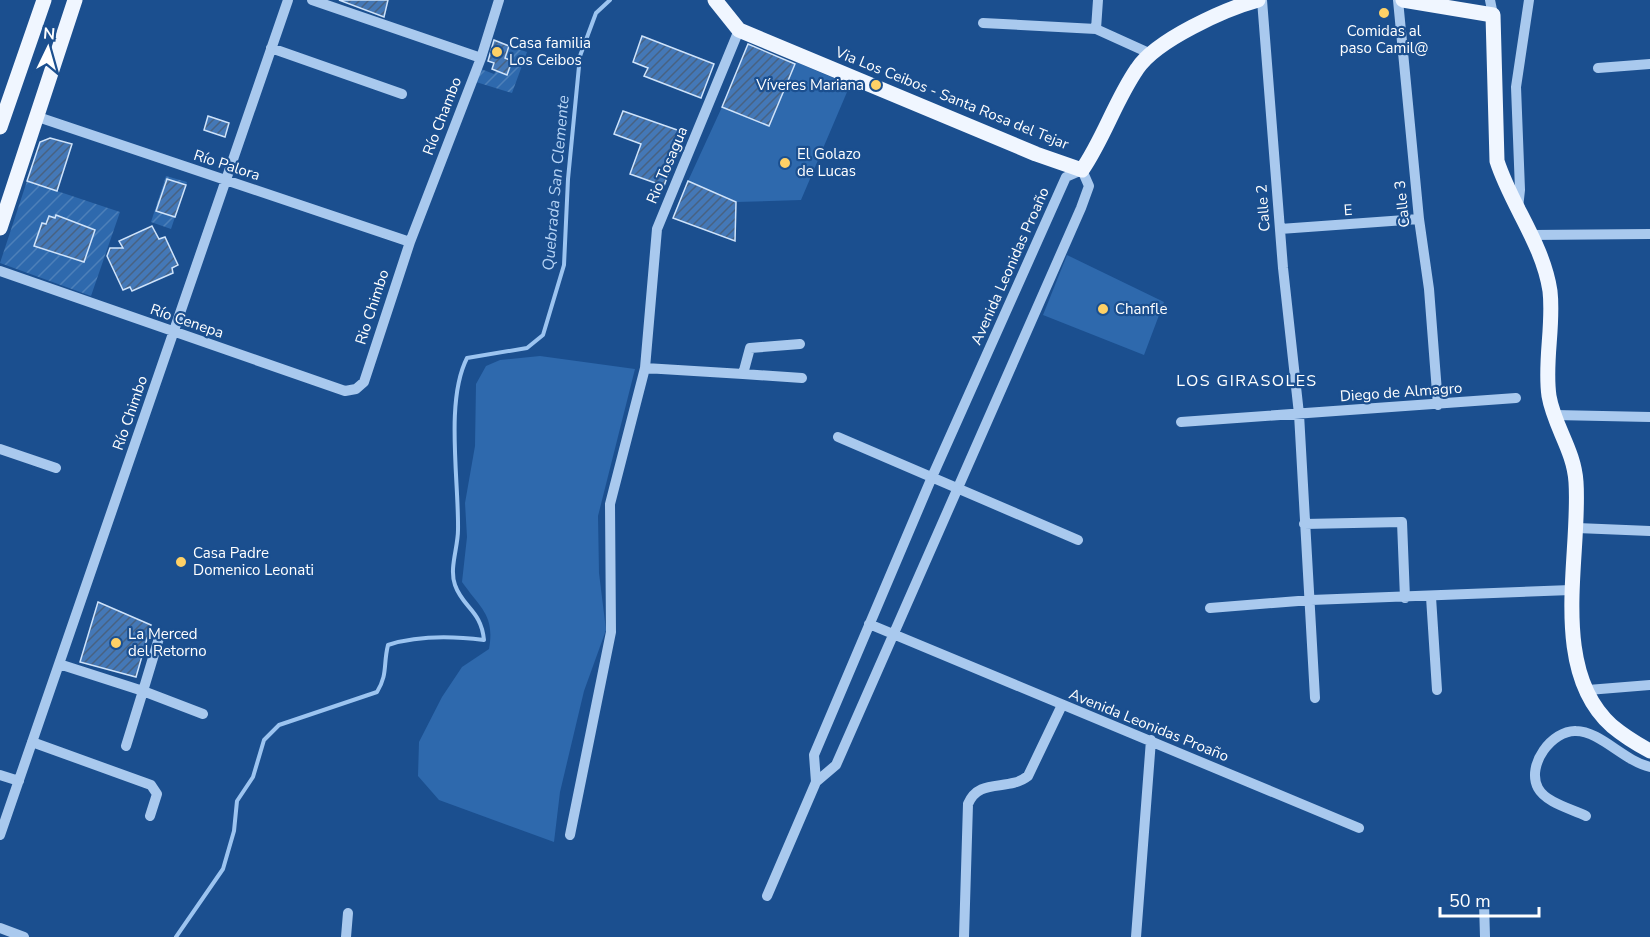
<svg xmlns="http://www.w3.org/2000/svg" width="1650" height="937" font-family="'Nunito Sans',sans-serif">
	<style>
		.park { fill: #2e69ad }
		.garden { fill: url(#garden-furrows) }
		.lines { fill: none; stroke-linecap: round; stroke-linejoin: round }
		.stream { stroke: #9cc4f0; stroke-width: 4 }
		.building { fill: url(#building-hatch); stroke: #cfe3fa; stroke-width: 1.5 }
		.minor { stroke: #a9c9ee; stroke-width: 10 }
		.major { stroke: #f0f6ff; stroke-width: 15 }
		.poi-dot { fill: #ffd166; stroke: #1b4f8f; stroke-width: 2 }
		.labels { text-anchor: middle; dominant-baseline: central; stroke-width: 4.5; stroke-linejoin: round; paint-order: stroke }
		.poi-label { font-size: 15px; fill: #fff; stroke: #1b4f8f; text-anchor: start }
		.street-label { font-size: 15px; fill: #fff; stroke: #1b4f8f }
		.water-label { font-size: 16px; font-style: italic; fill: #b5d3f5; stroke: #1b4f8f }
		.neighbourhood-label { font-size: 16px; letter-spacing: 1.5px; fill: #fff; stroke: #1b4f8f }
	</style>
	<defs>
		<pattern id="garden-furrows" width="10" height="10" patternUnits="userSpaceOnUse" patternTransform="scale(1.5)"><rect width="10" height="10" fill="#2e69ad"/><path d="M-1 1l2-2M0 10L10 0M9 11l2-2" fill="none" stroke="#4d80b9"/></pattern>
		<pattern id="building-hatch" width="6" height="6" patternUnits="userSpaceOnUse" patternTransform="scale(1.5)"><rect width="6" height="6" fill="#4478b7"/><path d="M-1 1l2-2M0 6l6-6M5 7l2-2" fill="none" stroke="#486282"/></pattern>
	</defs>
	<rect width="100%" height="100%" fill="#1b4f8f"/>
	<path class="park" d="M796,62L850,85L801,200L736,202L688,181L722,107L769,126Z
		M1067,255L1164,302L1144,355L1043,315Z
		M540,356L635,369L598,516L599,573L606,630L584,691L560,792L554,842L439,800L418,776L419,742L442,697L462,667L489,649C495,615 481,609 462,582L467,537L465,503L475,446L476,384L486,366L500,360Z"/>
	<path class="garden" d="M509,46L527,52L512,93L476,82L481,69L494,74L505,58Z
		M166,176L187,182L186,185L167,179L156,210L175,217L171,229L151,222Z
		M27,181L120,212L91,296L0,263Z"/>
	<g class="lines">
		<path class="stream" d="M176,937L223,869L234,831L237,801L253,777L264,740L279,725L377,692C388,674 383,665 388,645C419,635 452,636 484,640C481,610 463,608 455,585C449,568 458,548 458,530C459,481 445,401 467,358L527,348L543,335L564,265L568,179L580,56L596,13L610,0"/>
	</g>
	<path class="building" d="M339,0H388L384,17Z
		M642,36L714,64L701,98L644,76L648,68L633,62Z
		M494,40L509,46L505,58L512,61L507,75L492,69L494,63L488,61Z
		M748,44L795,64L769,126L722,107Z
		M623,111L683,132L664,186L630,174L641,144L614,134Z
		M208,116L229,123L225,137L204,130Z
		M50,138L72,144L57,191L27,181L40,142Z
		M167,179L186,185L175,217L156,211Z
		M688,181L736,202L735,241L673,218Z
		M56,215L95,230L84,262L34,246L42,223L46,224L49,216L55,218Z
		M152,226L159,239L165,237L178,265L172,268L173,273L132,291L130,287L123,290L107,256L110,248H123L119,241Z
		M98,602L151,625L136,677L80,662Z"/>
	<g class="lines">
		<path class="minor" d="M312,0L481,58
			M1098,0L1096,29L1149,53
			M1262,0L1283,268L1299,414L1315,698
			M1398,0L1419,219L1429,289L1438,405
			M1490,0L1493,15
			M983,23L1096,29
			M271,48L402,94
			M1598,68L1650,64
			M35,116L410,242
			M1518,208L1520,190L1516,87L1529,0
			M1280,229L1419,219
			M1531,235L1650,234
			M0,271L345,391L356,389L364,382L410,242L481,58L499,0
			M645,368L743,374L750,348L800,344
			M743,374L802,378
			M1555,415L1650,417
			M1181,422L1516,398
			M838,437L1078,540
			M0,449L56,468
			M1304,524L1402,522L1405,598
			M1577,528L1650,531
			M1431,597L1437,690
			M1210,608L1311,600L1571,590
			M869,624L1359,828
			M59,664L143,691L159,638
			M1588,690L1650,685
			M32,742L151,785L157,794L150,816
			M126,746L143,691L203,714
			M0,775L19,781
			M1586,816C1572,809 1546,803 1538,788C1526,765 1552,730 1576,731C1600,731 1624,761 1650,767
			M0,835L288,0
			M570,835L611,632L610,504L645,368L657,229L739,30
			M767,896L816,782L836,765L1081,208L1089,186L1082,170L1066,177L932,477L814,755L816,782
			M1484,902L1485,937
			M0,928L24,937
			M346,937L348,913
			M964,937L968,804C979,777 1008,792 1028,776L1062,705
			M1136,937L1151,740"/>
		<path class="major" d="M715,0L739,30L1036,154L1082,170C1104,138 1115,101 1137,69C1156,40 1225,9 1258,0
			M1403,0L1493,15L1497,161C1511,205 1543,244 1550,291C1554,326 1544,362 1549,396C1554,426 1574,450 1576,482C1581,556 1548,669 1612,726C1624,736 1637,744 1650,751
			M0,127L44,0
			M0,228L75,0"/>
	</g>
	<g class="poi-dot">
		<circle cx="1384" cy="13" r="6"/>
		<circle cx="497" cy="52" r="6"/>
		<circle cx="876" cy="85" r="6"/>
		<circle cx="785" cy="163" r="6"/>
		<circle cx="1103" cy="309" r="6"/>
		<circle cx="181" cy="562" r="6"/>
		<circle cx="116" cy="643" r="6"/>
	</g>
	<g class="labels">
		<g class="poi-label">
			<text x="1384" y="31" text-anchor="middle">Comidas al<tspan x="1384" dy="17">paso Camil@</tspan></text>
			<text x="509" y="43">Casa familia<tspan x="509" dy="17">Los Ceibos</tspan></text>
			<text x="864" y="85" text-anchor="end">Víveres Mariana</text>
			<text x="797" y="154">El Golazo<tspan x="797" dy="17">de Lucas</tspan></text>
			<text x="1115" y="309">Chanfle</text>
			<text x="193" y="553">Casa Padre<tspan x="193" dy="17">Domenico Leonati</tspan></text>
			<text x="128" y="634">La Merced<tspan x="128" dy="17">del Retorno</tspan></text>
		</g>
		<g class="street-label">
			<text transform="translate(952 98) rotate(22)">Via Los Ceibos - Santa Rosa del Tejar</text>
			<text transform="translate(442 116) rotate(-69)">Río Chambo</text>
			<text transform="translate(227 165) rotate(18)">Río Palora</text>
			<text transform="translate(667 165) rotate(-67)">Rio Tosagua</text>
			<text transform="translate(1402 204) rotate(-96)">Calle 3</text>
			<text transform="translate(1263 208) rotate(-94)">Calle 2</text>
			<text transform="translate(1348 210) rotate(-4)">E</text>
			<text transform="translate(1010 266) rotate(-66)">Avenida Leonidas Proaño</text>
			<text transform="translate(372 307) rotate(-72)">Rio Chimbo</text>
			<text transform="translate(187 321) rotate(19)">Río Cenepa</text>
			<text transform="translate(1401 392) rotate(-4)">Diego de Almagro</text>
			<text transform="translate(130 413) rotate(-71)">Río Chimbo</text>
			<text transform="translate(1149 725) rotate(22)">Avenida Leonidas Proaño</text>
		</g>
		<g class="water-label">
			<text transform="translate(556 183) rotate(-85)">Quebrada San Clemente</text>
		</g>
		<g class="neighbourhood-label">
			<text x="1247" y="381">LOS GIRASOLES</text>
		</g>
	</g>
	<g transform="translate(48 48) rotate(5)" stroke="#1b4f8f" stroke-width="4.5" paint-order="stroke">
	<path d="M0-4.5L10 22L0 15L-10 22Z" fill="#ffffff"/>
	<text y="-9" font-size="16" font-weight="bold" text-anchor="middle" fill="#ffffff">N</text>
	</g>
	<path d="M1440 907v9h99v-9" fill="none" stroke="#ffffff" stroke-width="3"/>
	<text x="1449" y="907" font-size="18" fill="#ffffff" stroke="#1b4f8f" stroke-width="4.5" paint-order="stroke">50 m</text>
</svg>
